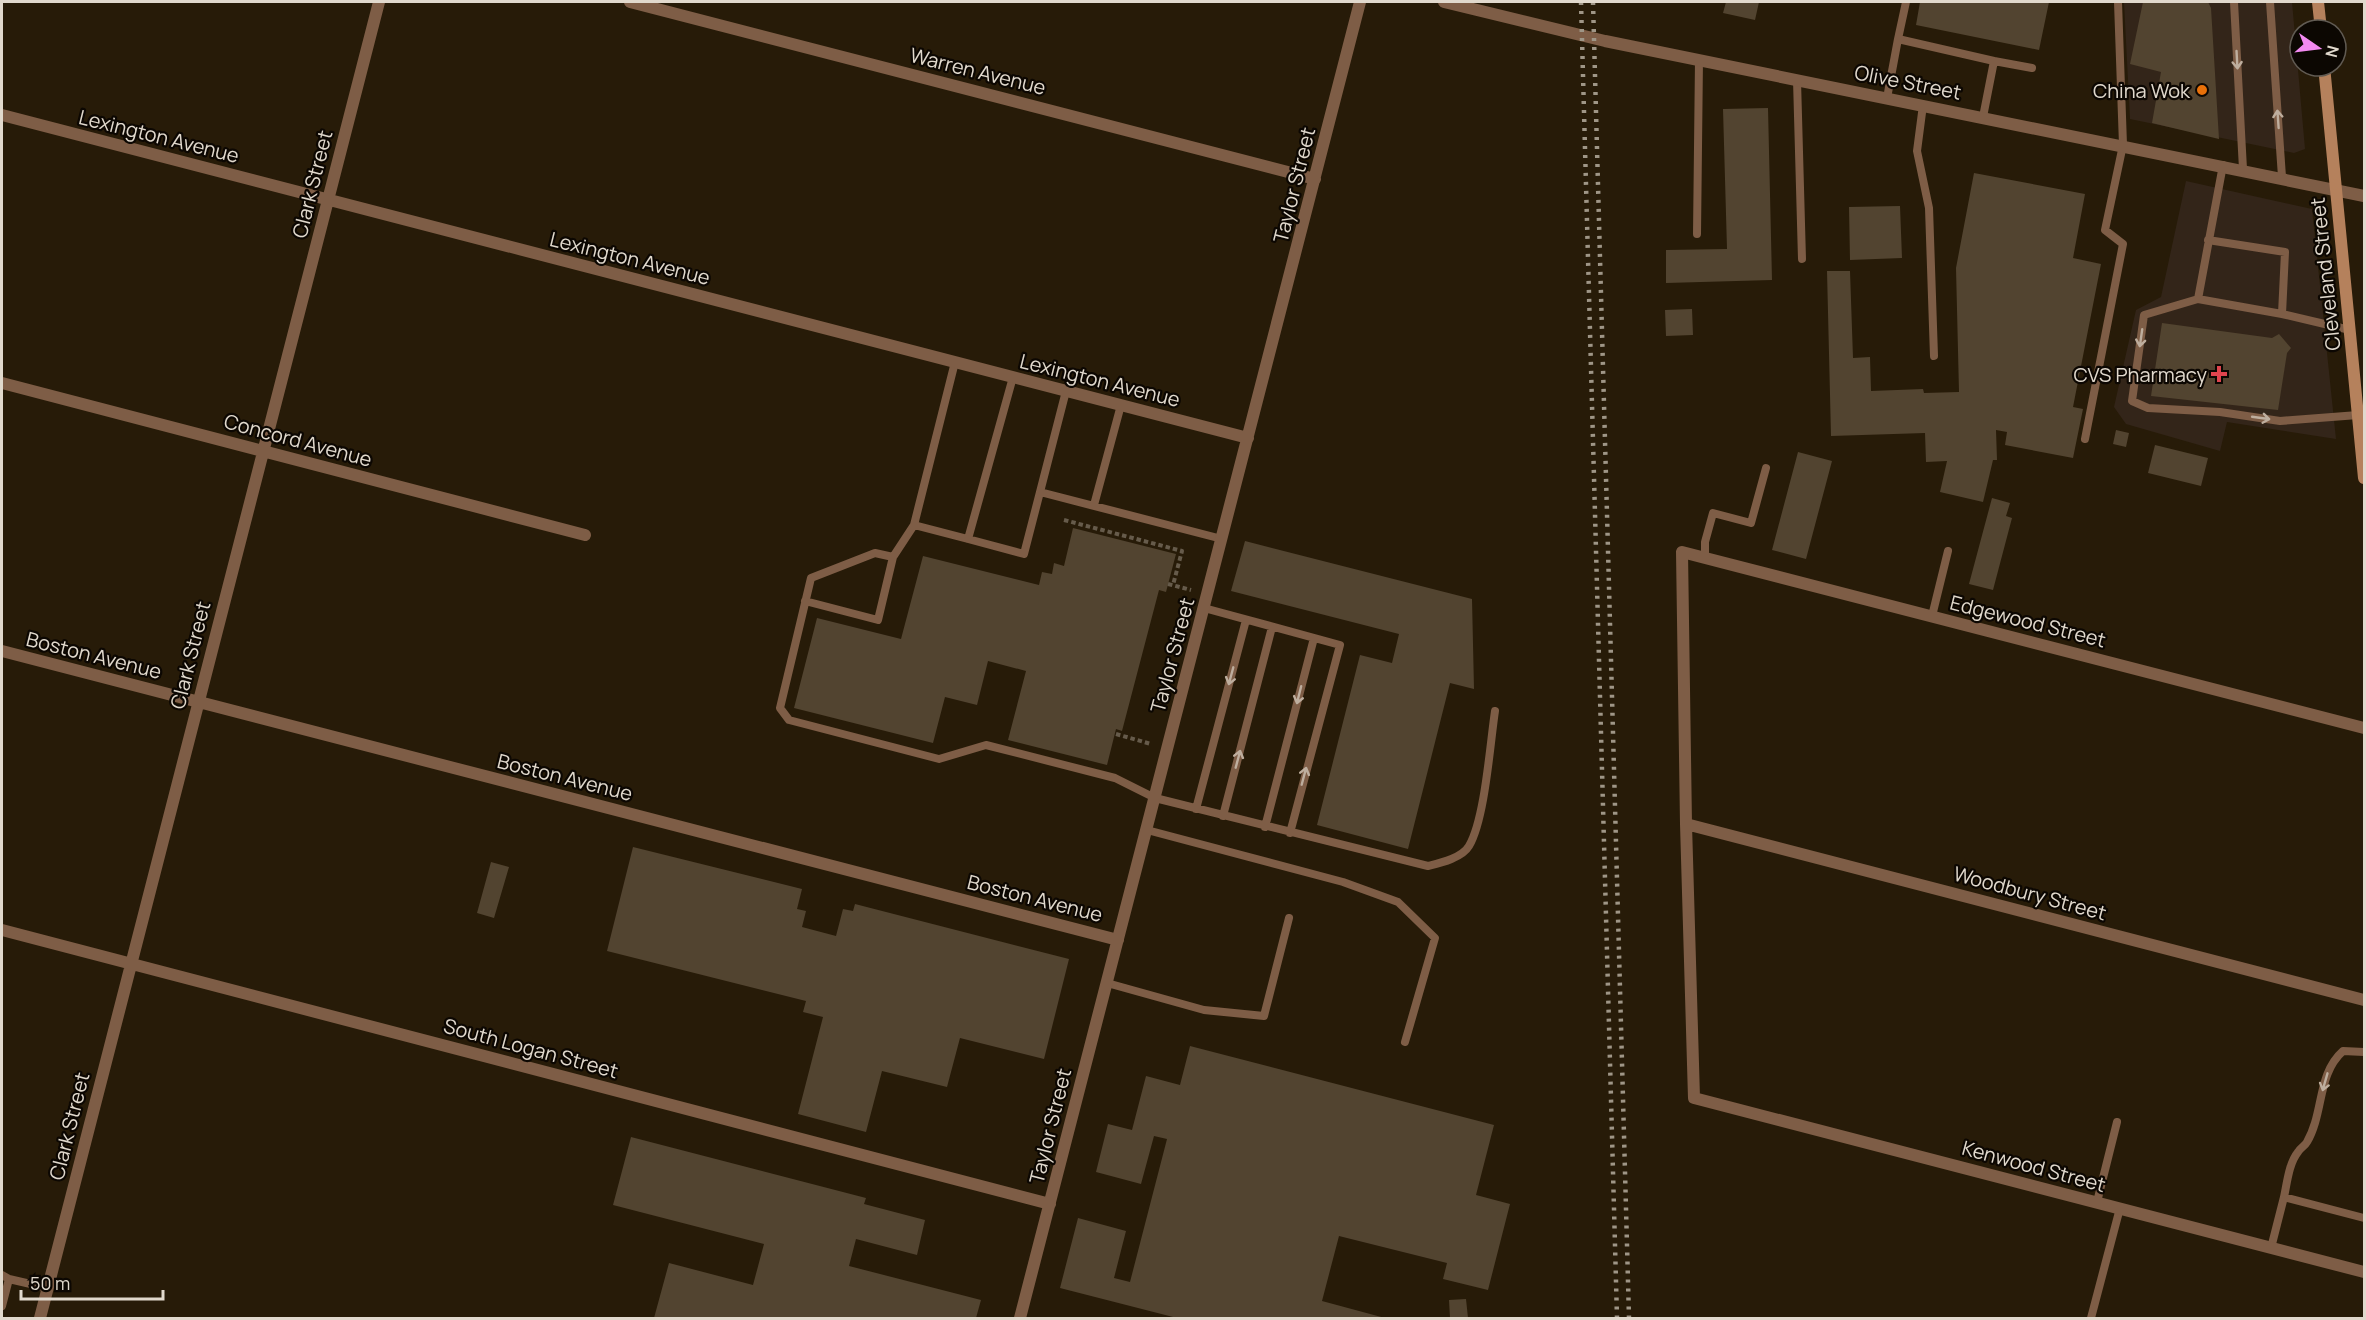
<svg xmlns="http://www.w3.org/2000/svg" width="2366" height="1320" font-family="Manrope,sans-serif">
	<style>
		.commercial { fill: #332519 }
		.building { fill: #524430 }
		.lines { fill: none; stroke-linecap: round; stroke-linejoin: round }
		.path { stroke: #665b4b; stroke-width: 4; stroke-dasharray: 4.5 3; stroke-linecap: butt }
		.lane { stroke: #7e5d46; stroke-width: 8 }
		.street { stroke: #7e5d46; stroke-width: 12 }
		.secondary { stroke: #b5815c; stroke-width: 12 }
		.rail { stroke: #9f9687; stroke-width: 4.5; stroke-dasharray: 3 6; stroke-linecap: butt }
		.oneway { stroke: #beae9e }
		.food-dot { fill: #e8710a; stroke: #0c0702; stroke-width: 2 }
		.health-dot { fill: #e0444e; stroke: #0c0702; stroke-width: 2 }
		.labels { text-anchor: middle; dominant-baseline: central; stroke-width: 4.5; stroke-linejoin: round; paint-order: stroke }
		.street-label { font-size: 20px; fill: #e1d9cd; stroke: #0c0702 }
		.poi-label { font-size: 20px; fill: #e1d9cd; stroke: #0c0702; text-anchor: end }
	</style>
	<rect width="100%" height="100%" fill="#271b08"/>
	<path class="commercial" d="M2124,2H2292L2305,149L2294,153L2130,119Z
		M2186,181L2312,209L2336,439L2227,422L2220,451L2126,424L2114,407L2136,310L2161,297Z"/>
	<path class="building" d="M1726,2H1759L1755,20L1723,13Z
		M1920,2H2049L2039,50L1916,25Z
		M2143,2H2208L2211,8L2219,139L2152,123L2161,72L2130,64Z
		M1768,108L1772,280L1666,283V250L1727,249L1723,109Z
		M1974,173L2085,194L2073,258L2101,264L2073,407L2083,409L2073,458L2005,445L2007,432L1996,430L1997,460H1993L1983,502L1940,492L1947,461L1926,462L1925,433L1831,436L1827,271H1850L1853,358L1870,357L1871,391L1923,389L1924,393L1959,392L1956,268Z
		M1900,206L1902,258L1850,260L1849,207Z
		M1692,309L1693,335L1666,336L1665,310Z
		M2162,323L2272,338L2279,334L2291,348L2287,353L2278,410L2151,396Z
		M2116,430L2129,433L2126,447L2113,444Z
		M2155,445L2208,458L2201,486L2148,473Z
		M1798,452L1832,461L1806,559L1772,550Z
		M1992,498L2010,503L2006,516L2012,518L1993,590L1969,584Z
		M1073,528L1176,554L1166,592L1159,590L1122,731L1116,729L1107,765L1008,740L1026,671L988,661L977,705L945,697L933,743L794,708L817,618L901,639L923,556L1039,585L1042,572L1052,574L1054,563L1064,566Z
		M1245,541L1472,599L1474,689L1450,683L1408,849L1317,825L1360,655L1392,663L1399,634L1231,591Z
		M633,847L802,889L797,909L806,911L802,927L836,936L843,909L853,911L855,904L1069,959L1044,1059L960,1038L947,1087L882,1071L866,1132L798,1114L823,1017L803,1012L806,1001L607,951Z
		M491,862L509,867L494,918L477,913Z
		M1190,1046L1494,1125L1476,1195L1510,1204L1488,1290L1443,1279L1447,1263L1339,1236L1322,1301L1385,1318H1177L1060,1288L1078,1218L1126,1231L1114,1278L1130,1282L1167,1139L1154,1136L1141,1184L1096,1172L1108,1124L1132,1130L1146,1076L1180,1085Z
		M631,1137L866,1198L864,1204L925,1220L917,1255L856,1239L849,1266L981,1300L976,1318H654L669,1263L753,1285L764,1244L613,1205Z
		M1466,1299L1468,1318H1450L1449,1300Z"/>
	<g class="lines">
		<path class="path" d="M1064,520L1182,551L1173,585
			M1168,584L1191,590
			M1116,734L1151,744"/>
		<path class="lane" d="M1906,2L1898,39L1994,61
			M2234,2L2243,169
			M2270,2L2282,177
			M1797,80L1802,259
			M1887,98L1898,39
			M1923,105L1917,151L1929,208L1934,356
			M1983,117L1994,61L2032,68
			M1697,234L1699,60
			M2208,240L2285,252L2282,314L2350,330
			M2198,299L2223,165
			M2282,314L2198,299L2144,315L2132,401L2148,408L2220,412L2280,421L2358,415
			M955,362L914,525L968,539L1013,377
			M1066,391L1040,492L1222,539
			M2085,439L2123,244L2105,230L2123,145L2118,2
			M1094,505L1121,405
			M968,539L1024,554L1040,492
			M893,557L914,525
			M1705,558V542L1713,513L1751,523L1766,468
			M805,601L878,620L893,557L875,553L811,578L780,708L789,720L939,759L986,745L1115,778L1155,798L1428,866C1440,863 1462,858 1469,846C1485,819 1490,744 1495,711
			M1204,608L1340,645L1290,833
			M1932,616L1948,551
			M1196,809L1246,620
			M1223,816L1272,627
			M1265,827L1314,638
			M1147,830L1343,882L1398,902L1435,938L1405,1042
			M1107,983L1204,1010L1264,1016L1289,918
			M2284,1197C2287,1183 2289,1163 2298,1152C2300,1148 2305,1146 2307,1142C2324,1113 2317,1074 2343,1051L2364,1052
			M2097,1202L2117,1122
			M2271,1248L2284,1197L2364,1218
			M2,1275L9,1279L48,1288
			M2,1306L9,1279
			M2091,1318L2120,1208"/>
		<path class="street" d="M630,2L1315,179
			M1444,2L1605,41L2364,196
			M2,115L1248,438
			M2,383L585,535
			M2,651L1118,940
			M2364,728L1682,552L1686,824L1694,1098L2364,1272
			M1686,824L2364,1000
			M2,930L1050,1204
			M40,1318L379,2
			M1020,1318L1360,2"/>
		<path class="secondary" d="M2318,2L2321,30
			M2324,66L2364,478"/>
		<path class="rail" d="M1581,2L1617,1318
			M1593,2L1629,1318"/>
	</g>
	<defs><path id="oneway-shaft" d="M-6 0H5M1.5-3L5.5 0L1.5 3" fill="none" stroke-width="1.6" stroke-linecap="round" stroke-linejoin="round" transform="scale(1.5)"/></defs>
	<g class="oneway">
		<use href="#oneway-shaft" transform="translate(2237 60) rotate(87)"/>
		<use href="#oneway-shaft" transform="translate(2278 119) rotate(-94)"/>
		<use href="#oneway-shaft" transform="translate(2141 338) rotate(98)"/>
		<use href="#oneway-shaft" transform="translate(2261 418) rotate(8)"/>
		<use href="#oneway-shaft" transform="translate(1231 676) rotate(105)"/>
		<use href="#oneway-shaft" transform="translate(1299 695) rotate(104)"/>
		<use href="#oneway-shaft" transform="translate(1238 759) rotate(-75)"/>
		<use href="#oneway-shaft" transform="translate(1304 776) rotate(-75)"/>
		<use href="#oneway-shaft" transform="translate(2325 1082) rotate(106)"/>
	</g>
	<circle class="food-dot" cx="2202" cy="90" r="6"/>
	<path class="health-dot" d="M2216 365h6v6h6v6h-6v6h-6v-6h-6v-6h6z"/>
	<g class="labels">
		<g class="street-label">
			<text transform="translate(978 71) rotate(14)">Warren Avenue</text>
			<text transform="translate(1908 82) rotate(11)">Olive Street</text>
			<text transform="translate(159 136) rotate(14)">Lexington Avenue</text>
			<text transform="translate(312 184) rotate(-76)">Clark Street</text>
			<text transform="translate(1294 185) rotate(-76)">Taylor Street</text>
			<text transform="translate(630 258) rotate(14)">Lexington Avenue</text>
			<text transform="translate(2325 274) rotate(-96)">Cleveland Street</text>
			<text transform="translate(1100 380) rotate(14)">Lexington Avenue</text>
			<text transform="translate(298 440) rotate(15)">Concord Avenue</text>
			<text transform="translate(2028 621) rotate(14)">Edgewood Street</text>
			<text transform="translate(94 655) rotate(14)">Boston Avenue</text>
			<text transform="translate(190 655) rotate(-76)">Clark Street</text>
			<text transform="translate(1172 655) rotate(-75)">Taylor Street</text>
			<text transform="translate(565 777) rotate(14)">Boston Avenue</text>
			<text transform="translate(2030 893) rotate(15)">Woodbury Street</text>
			<text transform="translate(1035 898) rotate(14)">Boston Avenue</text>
			<text transform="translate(531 1048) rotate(15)">South Logan Street</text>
			<text transform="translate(69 1126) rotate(-76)">Clark Street</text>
			<text transform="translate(1050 1126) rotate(-76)">Taylor Street</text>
			<text transform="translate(2034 1166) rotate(15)">Kenwood Street</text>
		</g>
		<g class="poi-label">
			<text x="2190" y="90">China Wok</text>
			<text x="2207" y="374">CVS Pharmacy</text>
		</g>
	</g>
	<rect width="2366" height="1320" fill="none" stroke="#e1d9cd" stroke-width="6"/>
	<g transform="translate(2318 48) rotate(104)"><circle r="28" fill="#0c0702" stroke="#615b53" stroke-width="1.5"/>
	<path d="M0-4.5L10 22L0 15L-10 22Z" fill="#f38af1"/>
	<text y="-9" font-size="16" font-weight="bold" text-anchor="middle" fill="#e1d9cd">N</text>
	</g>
	<path d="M21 1290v9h142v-9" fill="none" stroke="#e1d9cd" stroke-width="3"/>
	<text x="30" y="1290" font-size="18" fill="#e1d9cd" stroke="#0c0702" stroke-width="4.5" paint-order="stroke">50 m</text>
</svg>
